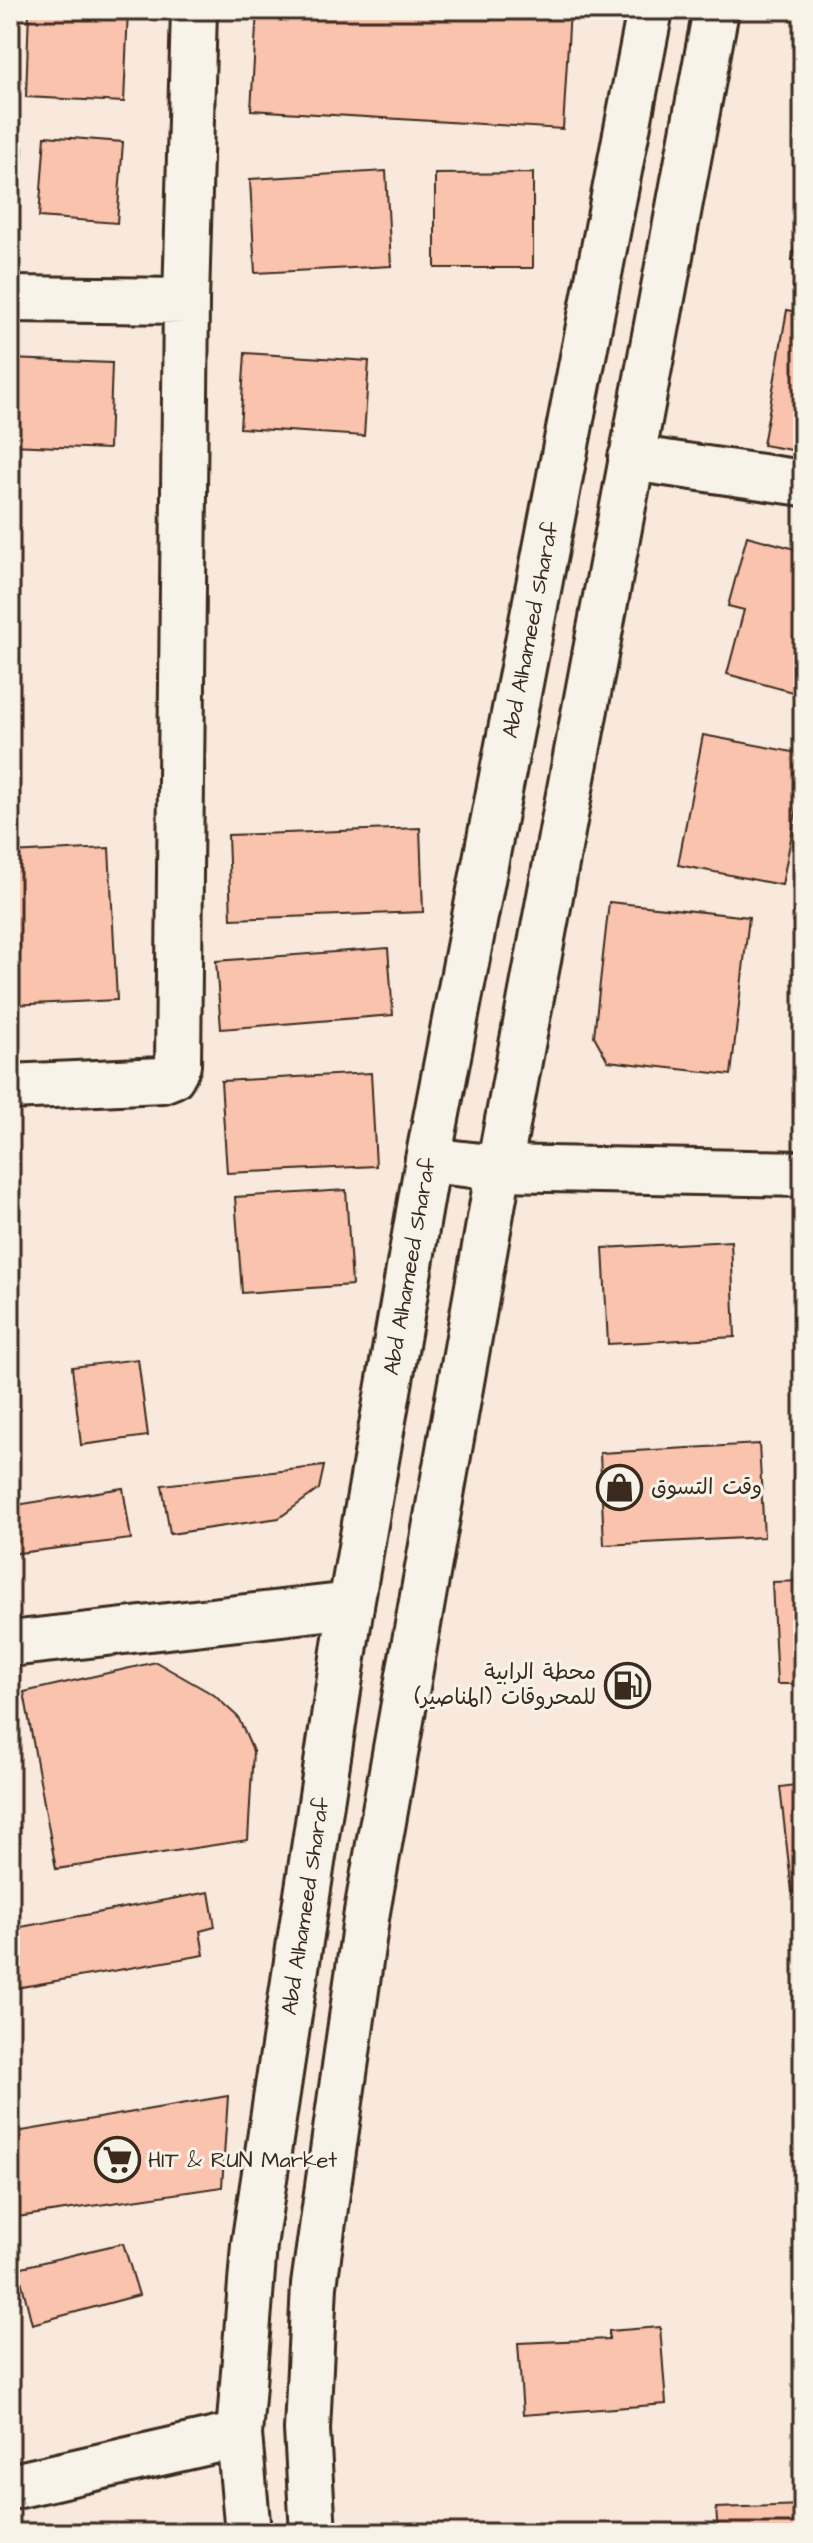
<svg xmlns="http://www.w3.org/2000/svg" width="813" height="2543" font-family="'Architects Daughter','Playpen Sans Arabic',sans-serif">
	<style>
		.building { fill: #fac3ae; stroke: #3b2a1e; stroke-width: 2 }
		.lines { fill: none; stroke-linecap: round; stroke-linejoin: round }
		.minor-casing { stroke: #3b2a1e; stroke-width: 50 }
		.major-casing { stroke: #3b2a1e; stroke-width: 50 }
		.minor { stroke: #f7f3e8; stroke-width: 44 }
		.major { stroke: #f7f3e8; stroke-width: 44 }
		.labels { text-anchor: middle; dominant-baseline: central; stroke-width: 6; stroke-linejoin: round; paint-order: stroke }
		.street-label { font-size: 22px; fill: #3b2a1e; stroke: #f7f3e8 }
		.poi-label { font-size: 22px; fill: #3b2a1e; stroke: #f7f3e8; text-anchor: start }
	</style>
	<rect width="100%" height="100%" fill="#f8e9dc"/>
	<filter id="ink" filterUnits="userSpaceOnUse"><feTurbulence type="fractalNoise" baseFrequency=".0125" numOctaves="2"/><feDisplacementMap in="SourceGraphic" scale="16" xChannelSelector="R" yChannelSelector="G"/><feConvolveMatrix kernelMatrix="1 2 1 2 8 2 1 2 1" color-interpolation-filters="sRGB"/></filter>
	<g filter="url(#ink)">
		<path class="building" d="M29,10H128L124,102L26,97Z
			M257,10H570L563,129L251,110Z
			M45,136L123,142L117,223L39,217Z
			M10,147L23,148L17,243H10Z
			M386,171L391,266L255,273L250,179Z
			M533,173V268H435V174Z
			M803,214V263L792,260Z
			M787,310L803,313V452L763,445Z
			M245,353L369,361L364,436L240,428Z
			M10,359L112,363L109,449L10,445Z
			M747,536L803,551V695L727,674L744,610L728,606Z
			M703,735L803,754V776L782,885L678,865Z
			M420,828L423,912L231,919L228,835Z
			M109,848L117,1000L10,1005V853Z
			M609,902L749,917L731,1075L608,1061L594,1036Z
			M388,948L393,1015L221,1029L216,961Z
			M803,1054V1104L796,1103Z
			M371,1073L376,1166L227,1173L221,1081Z
			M346,1190L352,1285L242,1293L235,1197Z
			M731,1241L735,1337L608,1344L603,1248Z
			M138,1359L148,1436L81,1445L72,1367Z
			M759,1444L764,1537L604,1545L600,1453Z
			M324,1466L319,1489L279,1518L170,1534L162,1485Z
			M123,1488L131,1539L10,1554V1506Z
			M803,1581V1684H777L772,1582Z
			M156,1662L214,1695L238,1717L253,1751L248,1840L56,1869L24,1692Z
			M803,1784V1891L792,1892L780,1787Z
			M209,1892L215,1927L200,1931L204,1955L10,1989V1929Z
			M228,2096L222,2187L10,2218V2133Z
			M123,2243L139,2295L32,2324L18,2268Z
			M660,2327L666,2404L523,2415L518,2343L609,2339V2331Z
			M803,2505V2533H718L716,2508Z"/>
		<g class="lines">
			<defs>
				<path id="minor" d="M10,299L186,301
					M631,458L803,483
					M10,1087L162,1080L172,1076L178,1065L186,301L194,10
					M428,1160L499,1168L803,1174
					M10,1644L351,1605
					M10,2487L239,2435"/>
				<g id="major">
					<path id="s1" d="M248,2533L239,2435L254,2245L351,1605L428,1160L650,10"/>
					<path d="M313,2533L307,2430L314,2285L367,1912L499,1168L716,10"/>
				</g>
			</defs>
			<use href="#minor" class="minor-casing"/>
			<use href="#major" class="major-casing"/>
			<use href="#minor" class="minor"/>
			<use href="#major" class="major"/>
		</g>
	</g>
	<defs>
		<symbol id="shop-ring" viewBox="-11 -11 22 22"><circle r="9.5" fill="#f7f3e8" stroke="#3b2a1e" stroke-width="1.5"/><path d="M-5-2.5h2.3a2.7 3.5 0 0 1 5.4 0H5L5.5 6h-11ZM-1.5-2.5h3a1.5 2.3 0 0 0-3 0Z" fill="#3b2a1e"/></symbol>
		<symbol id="fuel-ring" viewBox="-11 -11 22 22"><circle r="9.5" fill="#f7f3e8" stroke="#3b2a1e" stroke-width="1.5"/><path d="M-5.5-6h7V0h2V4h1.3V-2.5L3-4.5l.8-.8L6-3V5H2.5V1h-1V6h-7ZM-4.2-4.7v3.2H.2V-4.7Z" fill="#3b2a1e"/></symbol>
		<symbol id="supermarket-ring" viewBox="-11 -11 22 22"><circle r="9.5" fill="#f7f3e8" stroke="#3b2a1e" stroke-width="1.5"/><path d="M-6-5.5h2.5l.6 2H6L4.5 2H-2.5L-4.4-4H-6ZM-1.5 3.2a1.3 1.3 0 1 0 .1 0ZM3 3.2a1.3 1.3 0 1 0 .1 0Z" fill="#3b2a1e"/></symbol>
	</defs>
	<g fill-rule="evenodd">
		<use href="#shop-ring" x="594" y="1462" width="51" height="51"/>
		<use href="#fuel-ring" x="602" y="1660" width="51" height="51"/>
		<use href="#supermarket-ring" x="92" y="2134" width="51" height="51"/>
	</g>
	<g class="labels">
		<g class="street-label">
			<text stroke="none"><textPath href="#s1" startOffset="1928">Abd Alhameed Sharaf</textPath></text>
			<text stroke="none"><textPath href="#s1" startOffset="1280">Abd Alhameed Sharaf</textPath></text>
			<text stroke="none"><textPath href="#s1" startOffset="632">Abd Alhameed Sharaf</textPath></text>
		</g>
		<g class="poi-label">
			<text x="651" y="1487">وقت التسوق</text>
			<text x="596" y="1672" text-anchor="end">محطة الرابية<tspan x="596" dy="25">للمحروقات (المناصير)</tspan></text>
			<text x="148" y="2160">HIT &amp; RUN Market</text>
		</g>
	</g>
	<rect width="813" height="2543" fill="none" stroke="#f7f3e8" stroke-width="40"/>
	<rect x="20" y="20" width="773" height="2503" fill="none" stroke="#3b2a1e" stroke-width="3" filter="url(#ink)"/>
</svg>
